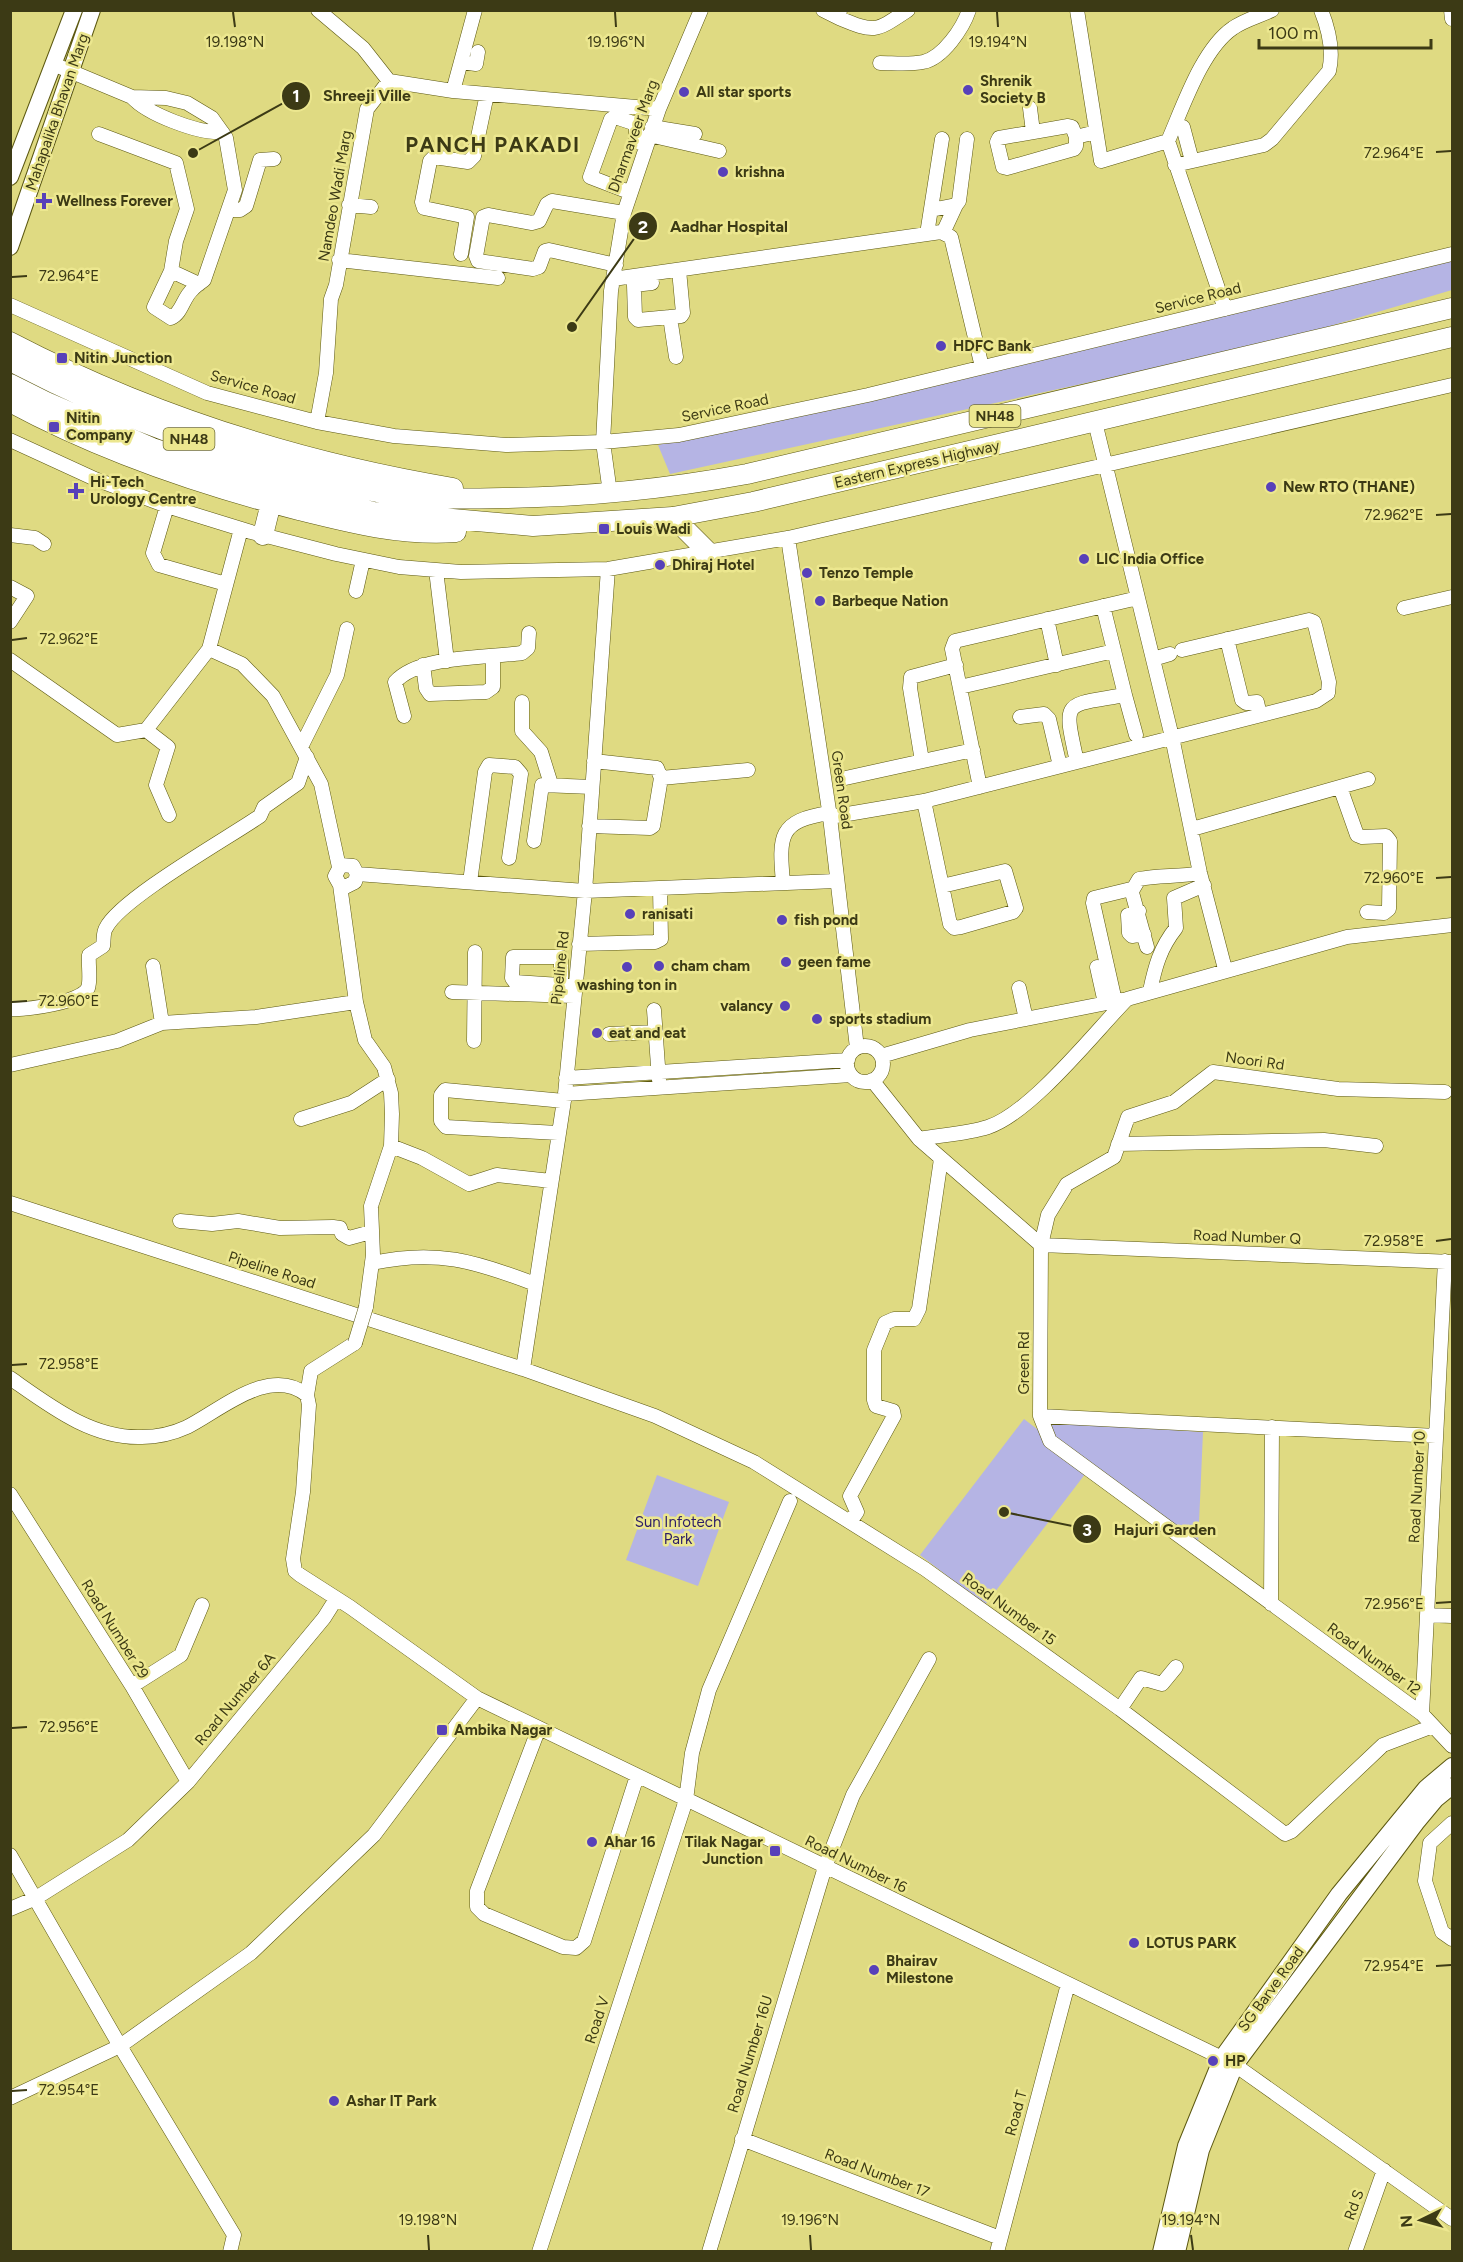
<svg xmlns="http://www.w3.org/2000/svg" width="1463" height="2262" font-family="Figtree,sans-serif">
	<style>
		.green { fill: #b5b4e4 }
		.lines { fill: none; stroke-linecap: round; stroke-linejoin: round }
		.minor-casing { stroke: #5c5811; stroke-width: 15 }
		.major-casing { stroke: #5c5811; stroke-width: 18 }
		.highway-casing { stroke: #5c5811; stroke-width: 21 }
		.minor { stroke: #fff; stroke-width: 14 }
		.major { stroke: #fff; stroke-width: 16 }
		.highway { stroke: #fff; stroke-width: 20 }
		.minor-bridge-casing { stroke: #5c5811; stroke-width: 15; stroke-linecap: butt }
		.minor-bridge { stroke: #fff; stroke-width: 14 }
		.ticks { fill: none; stroke: #3c3a15; stroke-width: 2 }
		.poi-dot { fill: #5741b9; stroke: #ece78f; stroke-width: 2 }
		.labels { text-anchor: middle; dominant-baseline: central; stroke-width: 5; stroke-linejoin: round; paint-order: stroke }
		.shield { fill: #ece78f; stroke: #716e3a; stroke-width: 1.5 }
		.shield-label { font-size: 14px; font-weight: bold; fill: #3c3a15 }
		.poi-label { font-size: 15px; font-weight: bold; fill: #3c3a15; stroke: #ece78f; text-anchor: start }
		.street-label { font-size: 15px; fill: #3c3a15; stroke: #ece78f }
		.park-label { font-size: 15px; fill: #2b1c67; stroke: #ece78f }
		.district-label { font-size: 21px; font-weight: bold; letter-spacing: 1.5px; fill: #3c3a15; stroke: #ece78f }
		.ticks-label { font-size: 15px; text-anchor: middle; fill: #3c3a15; stroke: #ece78f; stroke-width: 5; stroke-linejoin: round; paint-order: stroke }
		.leader { fill: none; stroke: #3c3a15; stroke-width: 2 }
		.callout-dot { fill: #3c3a15; stroke: #ece78f; stroke-width: 2 }
		.mark-label { font-size: 18px; text-anchor: middle; font-weight: bold; fill: #fff }
		.callout-label { font-size: 16px; text-anchor: middle; font-weight: bold; fill: #3c3a15; stroke: #ece78f; stroke-width: 5; stroke-linejoin: round; paint-order: stroke }
	</style>
	<rect width="100%" height="100%" fill="#dfda82"/>
	<path class="green" d="M1452,259V290L1283,340L670,474L658,445Z
		M1024,1419L1089,1469L985,1605L920,1555Z
		M1048,1422L1203,1432L1198,1546L1052,1435Z
		M657,1475L729,1502L698,1586L626,1560Z"/>
	<g class="lines">
		<defs>
			<path id="minor" d="M823,10L839,18L840,10
				M1077,10L1101,161L1168,141
				M1451,10L1452,19
				M839,18C875,33 875,32 908,10
				M461,62L476,64L478,52
				M880,63C893,63 909,65 923,62C943,58 963,28 969,10
				M53,64L132,97L166,98L187,103L212,118L222,132L226,138L235,190L204,280C200,283 195,286 192,290C183,298 182,313 171,318L154,307L171,271L199,284
				M389,81L453,91L659,109
				M453,91L475,10
				M132,97C147,114 199,134 222,132
				M1030,108L1033,132
				M652,127L695,134
				M1183,127L1192,161
				M99,134L176,163L187,209L176,241L171,271
				M649,135L719,151
				M1076,137L1072,127L1068,126L999,138L997,142L1003,167L1007,168L1074,149L1076,146V137L1096,132
				M1168,141L1225,309
				M1168,141C1183,107 1202,49 1233,28C1244,20 1260,16 1272,10
				M1175,165L1264,145L1272,139L1329,71C1334,50 1329,30 1321,10
				M629,192L590,177L611,119L615,117L636,124V141L645,145
				M349,205L371,207
				M229,210H240L246,206L260,160L274,159
				M931,210L956,205L959,201L967,139
				M943,233L956,205
				M927,234L942,139
				M461,254L467,217L424,208L422,202L430,161L434,157L468,162L474,156L487,94
				M339,260L498,278
				M616,265L549,250L545,251L539,267L533,269L478,261L476,256L483,217L488,215L532,223L539,221L547,204L552,201L624,213
				M613,279L941,232L951,237L982,367
				M652,283L634,285L635,317L638,320L681,316L683,313L679,270
				M10,305L207,393L317,422L394,436L506,445L603,442L679,435L868,395L1452,254
				M670,317L676,357
				M317,422L326,373L331,299L336,285L367,109L389,81L363,48L318,10
				M1095,422L1172,737L1200,873L1225,969
				M10,440L95,479L167,506L251,532L336,554L399,567L461,572L608,569L788,538L1452,385
				M610,493L603,442L611,291L624,213L659,109L701,10
				M167,506L153,553L159,565L226,584
				M10,535L35,538L44,544
				M788,538L830,817L857,1048
				M436,570L447,661
				M10,587L27,596L10,622
				M356,591L363,560
				M1103,606L1125,695
				M1404,608L1452,597
				M1047,619L1057,665
				M1227,639L1242,700L1246,703L1257,702L1260,715
				M209,649L242,664L273,696L321,784L339,867
				M1153,659L1170,654
				M10,660L117,735L146,730L209,649L241,529
				M423,665L426,688L430,694L486,692L493,687V657
				M960,687L1114,651
				M522,702V731L541,752L551,784
				M404,716L395,682C419,655 487,658 522,653L528,648L529,633
				M1020,717L1044,714L1049,719L1060,766
				M146,730L168,747L156,785L169,815
				M301,747L337,675L347,629
				M922,761L910,688L911,677L956,665
				M1077,762C1063,698 1063,706 1125,695L1136,735
				M661,778L748,770
				M841,779L973,750
				M980,787L952,649L955,641L1138,598
				M1340,787L1357,835L1362,837L1386,836L1390,841L1389,909L1384,913L1367,912
				M924,801L950,924L954,928L961,927L1013,912L1016,908L1005,871L942,886
				M830,817L924,801L1316,701L1328,693L1329,682L1316,629L1314,622L1309,620L1182,650
				M589,826L650,828L653,826L661,778L657,768L594,761
				M1192,829L1368,779
				M534,841L542,785L592,787
				M357,874L585,891L836,881
				M470,882L485,772L489,765L515,767L521,774L509,858
				M783,883C779,836 778,821 829,813
				M1132,891L1139,879C1160,875 1180,877 1200,873
				M1139,911L1128,915L1129,933L1132,936L1144,934
				M579,944L655,942L661,939L660,888
				M153,966L162,1023
				M1097,967L1105,1003
				M561,985V957H513L512,978L515,982L575,986
				M1019,988L1026,1019
				M1150,991C1155,967 1160,948 1176,928L1174,898L1204,885
				M452,992L574,996
				M1115,1001L1093,903L1094,898L1131,889L1147,947
				M356,1002L365,1040L384,1067L391,1093L392,1114L391,1146L371,1206L373,1255L366,1307
				M10,1009C26,1010 81,1003 88,988C91,980 88,964 89,955L103,946C104,940 103,932 106,928C120,899 228,838 260,816L264,807L298,783L307,757
				M654,1010L659,1080
				M609,1034L656,1032
				M474,1041L475,952
				M847 1064a18 18 0 1 1 36 0a18 18 0 1 1-36 0Z
				M881,1056L970,1030L1127,999L1347,937L1452,925
				M10,1065L117,1041L162,1023L256,1017L356,1002L340,885L335,876L341,865L353,866L357,874L355,882L345,887L340,885
				M566,1078L848,1060
				M872,1080L919,1139L1041,1245L1040,1416L1050,1441L1422,1714L1452,1746
				M1445,1092L1338,1089L1213,1072L1174,1102L1128,1117L1114,1157L1067,1184L1048,1215L1041,1245L1452,1262
				M565,1094L851,1075
				M301,1119L351,1103L388,1079
				M558,1133L446,1127L441,1121V1095L445,1090L564,1101
				M919,1139C941,1135 966,1134 988,1127C1031,1113 1094,1033 1127,999
				M1118,1144L1324,1140L1376,1146
				M391,1146L422,1158L469,1184L497,1175L551,1181
				M10,1203L523,1369L655,1416L754,1462L925,1569L1120,1709L1285,1834L1292,1831L1383,1745L1433,1726
				M180,1221L212,1224L238,1221L280,1228L333,1227L340,1228L342,1234L349,1238L371,1232
				M372,1263C436,1249 475,1261 535,1284
				M523,1369L565,1094L585,891L608,569
				M10,1378C50,1406 92,1439 142,1437C157,1437 174,1433 187,1427C221,1410 269,1365 307,1395L309,1405L303,1492L293,1559L295,1571L300,1575L350,1607L477,1698L1222,2058
				M307,1395L311,1371L355,1343
				M1040,1416L1436,1436
				M10,1494L132,1686L188,1782
				M850,1522L857,1512L850,1496L894,1416L893,1411L876,1406L874,1400V1350L885,1323L894,1319H914L919,1309L941,1159
				M1271,1604L1272,1427
				M1427,1615L1452,1616
				M132,1686L181,1655L202,1605
				M1120,1709L1141,1678L1162,1684L1176,1667
				M1422,1714L1445,1261
				M539,1728L477,1891V1907L484,1914L563,1947L576,1948L584,1941L637,1776
				M1452,1823L1430,1843L1425,1881L1442,1932L1452,1939
				M10,1855L120,2046L234,2235L230,2252
				M10,1909L36,1898L128,1840L188,1782L324,1618L336,1599
				M1235,2065L1452,2219
				M10,2098L120,2046L251,1953L374,1835L477,1698
				M742,2139L1000,2238
				M539,2252L686,1800L692,1753L709,1690L790,1501
				M709,2252L825,1867L853,1795L929,1659
				M997,2252L1068,1984
				M1355,2252L1384,2170"/>
			<path id="major" d="M10,177L74,10
				M10,247L92,10
				M1161,2252L1186,2146L1222,2058L1339,1894L1426,1788L1452,1766
				M1177,2252L1201,2150L1235,2065L1416,1823L1436,1799L1452,1786"/>
			<path id="highway" d="M10,342C150,415 298,462 453,488
				M10,361C121,419 253,469 377,492C419,500 461,499 504,498C586,497 666,489 747,474L1452,308
				M10,384L46,402L152,448L256,482L373,512L533,526L673,517L753,502L1452,337
				M10,402C101,451 200,485 299,510C351,523 402,536 456,532
				M673,517L708,552
				M263,535L271,503"/>
		</defs>
		<use href="#minor" class="minor-casing"/>
		<use href="#major" class="major-casing"/>
		<use href="#highway" class="highway-casing"/>
		<use href="#minor" class="minor"/>
		<use href="#major" class="major"/>
		<use href="#highway" class="highway"/>
		<defs>
			<path id="minor-bridge" d="M355,1343L366,1307"/>
		</defs>
		<use href="#minor-bridge" class="minor-bridge-casing"/>
		<use href="#minor-bridge" class="minor-bridge"/>
	</g>
	<path class="ticks" d="M233,12L235,27M615,12L616,27M997,12L998,27M1436,152L1451,151M12,277L27,276M1436,515L1451,514M12,640L27,638M1436,878L1451,877M12,1002L27,1001M1436,1241L1451,1239M12,1365L27,1364M1436,1603L1451,1602M12,1728L27,1727M1436,1966L1451,1965M12,2091L27,2090M428,2235L429,2250M810,2235L811,2250M1191,2235L1193,2250"/>
	<g class="poi-dot">
		<circle cx="968" cy="90" r="6"/>
		<circle cx="684" cy="92" r="6"/>
		<circle cx="723" cy="172" r="6"/>
		<path d="M41 192h6v6h6v6h-6v6h-6v-6h-6v-6h6z"/>
		<circle cx="941" cy="346" r="6"/>
		<rect x="56" y="352" width="12" height="12" rx="3"/>
		<rect x="48" y="421" width="12" height="12" rx="3"/>
		<circle cx="1271" cy="487" r="6"/>
		<path d="M73 482h6v6h6v6h-6v6h-6v-6h-6v-6h6z"/>
		<rect x="598" y="523" width="12" height="12" rx="3"/>
		<circle cx="1084" cy="559" r="6"/>
		<circle cx="660" cy="565" r="6"/>
		<circle cx="807" cy="573" r="6"/>
		<circle cx="820" cy="601" r="6"/>
		<circle cx="630" cy="914" r="6"/>
		<circle cx="782" cy="920" r="6"/>
		<circle cx="786" cy="962" r="6"/>
		<circle cx="659" cy="966" r="6"/>
		<circle cx="627" cy="967" r="6"/>
		<circle cx="785" cy="1006" r="6"/>
		<circle cx="817" cy="1019" r="6"/>
		<circle cx="597" cy="1033" r="6"/>
		<rect x="436" y="1724" width="12" height="12" rx="3"/>
		<circle cx="592" cy="1842" r="6"/>
		<rect x="769" y="1845" width="12" height="12" rx="3"/>
		<circle cx="1134" cy="1943" r="6"/>
		<circle cx="874" cy="1970" r="6"/>
		<circle cx="1213" cy="2061" r="6"/>
		<circle cx="334" cy="2101" r="6"/>
	</g>
	<g class="labels">
		<g class="shield">
			<rect x="969.5" y="405" width="51" height="22" rx="4.5"/>
			<rect x="163.5" y="428" width="51" height="22" rx="4.5"/>
		</g>
		<g class="shield-label">
			<text x="995" y="416">NH48</text>
			<text x="189" y="439">NH48</text>
		</g>
		<g class="poi-label">
			<text x="980" y="81">Shrenik<tspan x="980" dy="17">Society B</tspan></text>
			<text x="696" y="92">All star sports</text>
			<text x="735" y="172">krishna</text>
			<text x="56" y="201">Wellness Forever</text>
			<text x="953" y="346">HDFC Bank</text>
			<text x="74" y="358">Nitin Junction</text>
			<text x="66" y="418">Nitin<tspan x="66" dy="17">Company</tspan></text>
			<text x="90" y="482">Hi-Tech<tspan x="90" dy="17">Urology Centre</tspan></text>
			<text x="1283" y="487">New RTO (THANE)</text>
			<text x="616" y="529">Louis Wadi</text>
			<text x="1096" y="559">LIC India Office</text>
			<text x="672" y="565">Dhiraj Hotel</text>
			<text x="819" y="573">Tenzo Temple</text>
			<text x="832" y="601">Barbeque Nation</text>
			<text x="642" y="914">ranisati</text>
			<text x="794" y="920">fish pond</text>
			<text x="798" y="962">geen fame</text>
			<text x="671" y="966">cham cham</text>
			<text x="627" y="985" text-anchor="middle">washing ton in</text>
			<text x="773" y="1006" text-anchor="end">valancy</text>
			<text x="829" y="1019">sports stadium</text>
			<text x="609" y="1033">eat and eat</text>
			<text x="454" y="1730">Ambika Nagar</text>
			<text x="604" y="1842">Ahar 16</text>
			<text x="763" y="1842" text-anchor="end">Tilak Nagar<tspan x="763" dy="17">Junction</tspan></text>
			<text x="1146" y="1943">LOTUS PARK</text>
			<text x="886" y="1961">Bhairav<tspan x="886" dy="17">Milestone</tspan></text>
			<text x="1225" y="2061">HP</text>
			<text x="346" y="2101">Ashar IT Park</text>
		</g>
		<g class="street-label">
			<text transform="translate(57 112) rotate(-71)">Mahapalika Bhavan Marg</text>
			<text transform="translate(633 136) rotate(-70)">Dharmaveer Marg</text>
			<text transform="translate(335 196) rotate(-80)">Namdeo Wadi Marg</text>
			<text transform="translate(1198 298) rotate(-14)">Service Road</text>
			<text transform="translate(253 387) rotate(16)">Service Road</text>
			<text transform="translate(725 408) rotate(-12)">Service Road</text>
			<text transform="translate(917 464) rotate(-13)">Eastern Express Highway</text>
			<text transform="translate(842 790) rotate(82)">Green Road</text>
			<text transform="translate(560 968) rotate(-84)">Pipeline Rd</text>
			<text transform="translate(1255 1061) rotate(8)">Noori Rd</text>
			<text transform="translate(1247 1237) rotate(2)">Road Number Q</text>
			<text transform="translate(272 1270) rotate(18)">Pipeline Road</text>
			<text transform="translate(1024 1363) rotate(-90)">Green Rd</text>
			<text transform="translate(1417 1487) rotate(-87)">Road Number 10</text>
			<text transform="translate(1009 1609) rotate(36)">Road Number 15</text>
			<text transform="translate(115 1629) rotate(58)">Road Number 29</text>
			<text transform="translate(1374 1659) rotate(36)">Road Number 12</text>
			<text transform="translate(235 1699) rotate(-50)">Road Number 6A</text>
			<text transform="translate(856 1864) rotate(26)">Road Number 16</text>
			<text transform="translate(1271 1989) rotate(-54)">SG Barve Road</text>
			<text transform="translate(597 2020) rotate(-72)">Road V</text>
			<text transform="translate(750 2054) rotate(-73)">Road Number 16U</text>
			<text transform="translate(1016 2113) rotate(-75)">Road T</text>
			<text transform="translate(877 2173) rotate(21)">Road Number 17</text>
			<text transform="translate(1354 2205) rotate(-70)">Rd S</text>
		</g>
		<g class="park-label">
			<text x="678" y="1522">Sun Infotech<tspan x="678" dy="17">Park</tspan></text>
		</g>
		<g class="district-label">
			<text x="493" y="144">PANCH PAKADI</text>
		</g>
	</g>
	<g class="ticks-label">
		<text x="235" y="47">19.198°N</text>
		<text x="616" y="47">19.196°N</text>
		<text x="998" y="47">19.194°N</text>
		<text x="1394" y="158">72.964°E</text>
		<text x="69" y="281">72.964°E</text>
		<text x="1394" y="520">72.962°E</text>
		<text x="69" y="644">72.962°E</text>
		<text x="1394" y="883">72.960°E</text>
		<text x="69" y="1006">72.960°E</text>
		<text x="1394" y="1246">72.958°E</text>
		<text x="69" y="1369">72.958°E</text>
		<text x="1394" y="1609">72.956°E</text>
		<text x="69" y="1732">72.956°E</text>
		<text x="1394" y="1971">72.954°E</text>
		<text x="69" y="2095">72.954°E</text>
		<text x="428" y="2225">19.198°N</text>
		<text x="810" y="2225">19.196°N</text>
		<text x="1191" y="2225">19.194°N</text>
	</g>
	<path class="leader" d="M193 153L296 96M572 327L643 226M1004 1512L1087 1529"/>
	<g class="callout-dot">
		<circle cx="193" cy="153" r="6"/>
		<circle cx="572" cy="327" r="6"/>
		<circle cx="1004" cy="1512" r="6"/>
		<circle cx="296" cy="96" r="15"/>
		<circle cx="643" cy="226" r="15"/>
		<circle cx="1087" cy="1529" r="15"/>
	</g>
	<g class="mark-label">
		<text x="296" y="102">1</text>
		<text x="643" y="233">2</text>
		<text x="1087" y="1536">3</text>
	</g>
	<g class="callout-label">
		<text x="367" y="101">Shreeji Ville</text>
		<text x="729" y="232">Aadhar Hospital</text>
		<text x="1165" y="1535">Hajuri Garden</text>
	</g>
	<rect width="1463" height="2262" fill="none" stroke="#3c3a15" stroke-width="24"/>
	<g transform="translate(1421 2220) rotate(265)" stroke="#ece78f" stroke-width="4.5" paint-order="stroke">
	<path d="M0-4.5L10 22L0 15L-10 22Z" fill="#3c3a15"/>
	<text y="-9" font-size="16" font-weight="bold" text-anchor="middle" fill="#3c3a15">N</text>
	</g>
	<path d="M1259 39v9h172v-9" fill="none" stroke="#3c3a15" stroke-width="3"/>
	<text x="1268" y="39" font-size="18" fill="#3c3a15" stroke="#ece78f" stroke-width="4.5" paint-order="stroke">100 m</text>
</svg>
